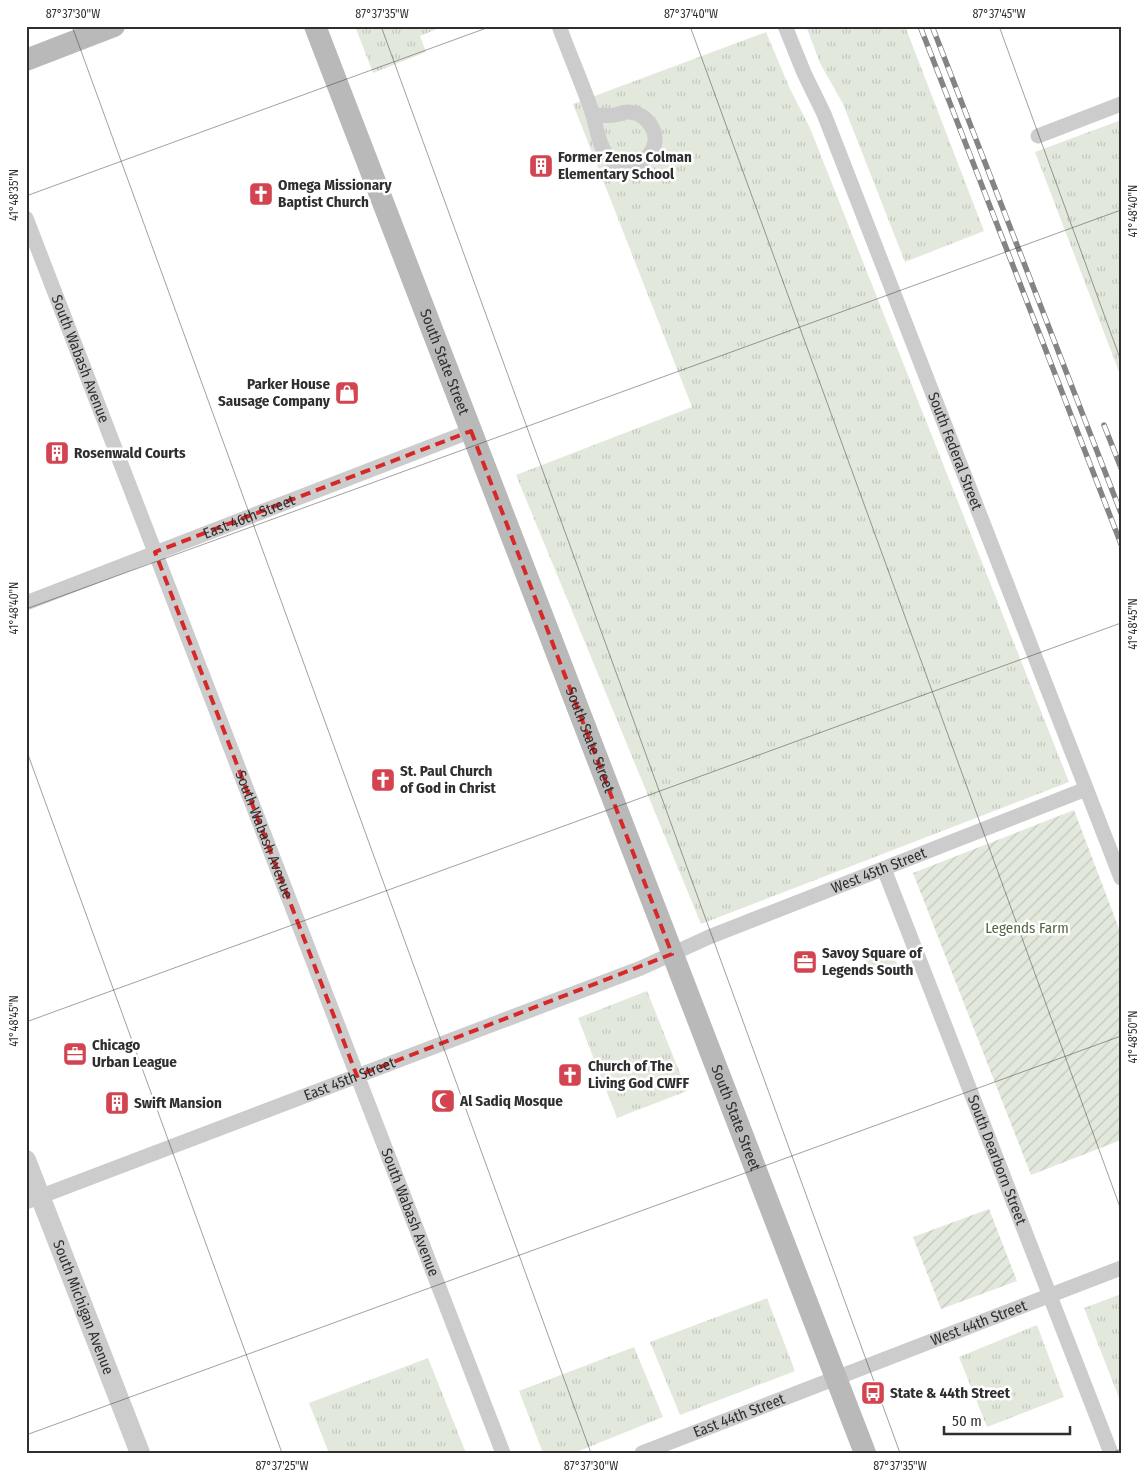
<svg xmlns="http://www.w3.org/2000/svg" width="1147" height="1479" font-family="'Fira Sans Condensed',sans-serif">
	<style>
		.grass { fill: url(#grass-tufts) }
		.park { fill: #e3e8dc }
		.garden { fill: url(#garden-furrows) }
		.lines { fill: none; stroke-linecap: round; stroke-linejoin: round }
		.minor { stroke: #ccc; stroke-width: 15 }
		.tertiary { stroke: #ccc; stroke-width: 20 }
		.secondary { stroke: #b9b9b9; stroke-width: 22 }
		.rail-casing { stroke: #848484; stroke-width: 5.5 }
		.rail { stroke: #fff; stroke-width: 4; stroke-dasharray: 11; stroke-linecap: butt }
		.marked { fill: none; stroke: #d62828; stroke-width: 4; stroke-dasharray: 10 6; stroke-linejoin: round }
		.ticks { fill: none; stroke: #2f2f2f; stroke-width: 1; stroke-opacity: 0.45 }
		.labels { text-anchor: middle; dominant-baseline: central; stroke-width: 5; stroke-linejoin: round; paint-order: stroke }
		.poi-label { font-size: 15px; font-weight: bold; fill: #2f2f2f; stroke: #fff; text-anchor: start }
		.street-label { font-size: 15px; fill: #2f2f2f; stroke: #fff }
		.park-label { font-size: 15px; fill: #536741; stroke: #fff }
		.neatline { fill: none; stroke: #2f2f2f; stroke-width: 2 }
		.ticks-label { font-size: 12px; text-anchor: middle; fill: #2f2f2f }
	</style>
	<defs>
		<pattern id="grass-tufts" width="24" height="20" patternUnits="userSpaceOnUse" patternTransform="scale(1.25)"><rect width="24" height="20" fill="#e3e8dc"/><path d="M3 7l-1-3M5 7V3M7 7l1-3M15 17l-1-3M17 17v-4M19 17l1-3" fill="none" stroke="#c3c7bd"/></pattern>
		<pattern id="garden-furrows" width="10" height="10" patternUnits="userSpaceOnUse" patternTransform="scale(1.25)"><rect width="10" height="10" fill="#e3e8dc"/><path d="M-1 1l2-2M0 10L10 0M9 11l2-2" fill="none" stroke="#c3c7bd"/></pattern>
	</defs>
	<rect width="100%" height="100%" fill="#fff"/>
	<path class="grass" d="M355,26H436L437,29L420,36L426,52L373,73Z
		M806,26H905L984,231L905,262L843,104L820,63Z
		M766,32L790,89L810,128L1069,782L701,924L516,475L692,407L573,104Z
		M1121,120V377L1035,152Z
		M647,991L687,1091L617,1118L578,1018Z
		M1121,1294V1403L1084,1308Z
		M767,1298L795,1371L680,1415L650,1342Z
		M1037,1325L1064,1397L987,1427L959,1357Z
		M634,1347L663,1417L574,1453H543L519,1391Z
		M428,1358L466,1453H329L309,1403Z"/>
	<path class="park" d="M891,947L897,965L871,975L865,957Z"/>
	<path class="garden" d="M1074,810L1121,934V1140L1031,1175L913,873Z
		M989,1209L1017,1281L941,1309L913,1237Z"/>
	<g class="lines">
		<g class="minor">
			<path d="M559,26C570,56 583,85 593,115C597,130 599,146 609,158C616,167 631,168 640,162C648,158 654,150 655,141C656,126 642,111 627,112C623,112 619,114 615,115C608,116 600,115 593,115"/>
			<path id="s1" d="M785,26L804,73L824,114L1121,878"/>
			<path d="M1038,136L1121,104"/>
			<path id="s2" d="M26,218L503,1453"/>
			<path id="s3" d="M26,603L471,431"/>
			<path id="s4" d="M884,869L1111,1453"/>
			<path id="s5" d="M26,1202L641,968L709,937L1086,789"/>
			<path id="s6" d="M642,1453L1121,1268"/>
		</g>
		<path class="tertiary" id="s7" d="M26,1160L140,1453"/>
		<g class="secondary">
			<path id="s8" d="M315,26L865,1453"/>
			<path d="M26,60L114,26"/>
		</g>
		<defs>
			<path id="rail" d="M920,26L1121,544
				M932,26L1121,513
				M1104,425L1121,468"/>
		</defs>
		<use href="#rail" class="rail-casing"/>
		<use href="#rail" class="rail"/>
	</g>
	<path class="marked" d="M471,431L672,954L357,1076L155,552Z"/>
	<path class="ticks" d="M72,26L591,1453M381,26L900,1453M690,26L1121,1210M999,26L1121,361M26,196L492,26M26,609L1121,210M26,749L282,1453M26,1022L1121,623M26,1435L1121,1036M1111,1453L1121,1449"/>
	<defs>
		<symbol id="building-square" viewBox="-11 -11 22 22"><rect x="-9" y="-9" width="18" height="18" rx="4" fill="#d34451" stroke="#fff"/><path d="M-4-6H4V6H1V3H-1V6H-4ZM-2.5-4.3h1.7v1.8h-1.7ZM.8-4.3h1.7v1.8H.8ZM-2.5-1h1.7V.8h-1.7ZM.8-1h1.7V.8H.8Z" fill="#fff"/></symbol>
		<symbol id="church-square" viewBox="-11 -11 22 22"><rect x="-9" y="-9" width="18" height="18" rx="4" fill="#d34451" stroke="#fff"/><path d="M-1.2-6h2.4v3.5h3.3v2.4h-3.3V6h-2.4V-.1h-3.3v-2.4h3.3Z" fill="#fff"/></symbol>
		<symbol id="shop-square" viewBox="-11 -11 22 22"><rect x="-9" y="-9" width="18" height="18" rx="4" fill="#d34451" stroke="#fff"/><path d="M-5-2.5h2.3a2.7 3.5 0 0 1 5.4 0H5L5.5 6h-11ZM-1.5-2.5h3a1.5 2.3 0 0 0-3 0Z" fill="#fff"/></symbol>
		<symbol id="office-square" viewBox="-11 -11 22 22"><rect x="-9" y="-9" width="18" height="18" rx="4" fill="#d34451" stroke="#fff"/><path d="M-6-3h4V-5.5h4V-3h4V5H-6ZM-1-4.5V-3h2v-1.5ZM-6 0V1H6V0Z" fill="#fff"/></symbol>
		<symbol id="mosque-square" viewBox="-11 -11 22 22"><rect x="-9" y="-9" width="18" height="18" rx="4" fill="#d34451" stroke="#fff"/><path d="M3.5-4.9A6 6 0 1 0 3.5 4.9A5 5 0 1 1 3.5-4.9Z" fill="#fff"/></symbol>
		<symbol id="bus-square" viewBox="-11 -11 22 22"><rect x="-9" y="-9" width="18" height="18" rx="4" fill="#d34451" stroke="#fff"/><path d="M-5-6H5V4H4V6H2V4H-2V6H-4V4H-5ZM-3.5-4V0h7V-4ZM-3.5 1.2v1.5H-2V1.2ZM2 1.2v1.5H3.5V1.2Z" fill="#fff"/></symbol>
	</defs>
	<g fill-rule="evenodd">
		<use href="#building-square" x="527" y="152" width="28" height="28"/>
		<use href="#church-square" x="247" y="180" width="28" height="28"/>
		<use href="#shop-square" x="333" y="379" width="28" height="28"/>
		<use href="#building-square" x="43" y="439" width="28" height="28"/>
		<use href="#church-square" x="369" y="766" width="28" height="28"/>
		<use href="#office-square" x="791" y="948" width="28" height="28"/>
		<use href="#office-square" x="61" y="1040" width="28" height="28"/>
		<use href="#church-square" x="556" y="1061" width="28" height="28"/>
		<use href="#mosque-square" x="429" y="1087" width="28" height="28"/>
		<use href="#building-square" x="103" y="1089" width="28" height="28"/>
		<use href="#bus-square" x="859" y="1379" width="28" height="28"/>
	</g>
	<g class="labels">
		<g class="poi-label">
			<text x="558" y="157">Former Zenos Colman<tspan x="558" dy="17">Elementary School</tspan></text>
			<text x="278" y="185">Omega Missionary<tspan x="278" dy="17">Baptist Church</tspan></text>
			<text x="330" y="384" text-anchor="end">Parker House<tspan x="330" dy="17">Sausage Company</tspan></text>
			<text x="74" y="453">Rosenwald Courts</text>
			<text x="400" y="771">St. Paul Church<tspan x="400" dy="17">of God in Christ</tspan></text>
			<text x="822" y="953">Savoy Square of<tspan x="822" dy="17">Legends South</tspan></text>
			<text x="92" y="1045">Chicago<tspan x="92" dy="17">Urban League</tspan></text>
			<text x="588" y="1066">Church of The<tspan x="588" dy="17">Living God CWFF</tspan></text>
			<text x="460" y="1101">Al Sadiq Mosque</text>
			<text x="134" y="1103">Swift Mansion</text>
			<text x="890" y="1393">State &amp; 44th Street</text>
		</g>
		<g class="street-label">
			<text stroke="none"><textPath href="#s2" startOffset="151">South Wabash Avenue</textPath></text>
			<text stroke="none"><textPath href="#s8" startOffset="360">South State Street</textPath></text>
			<text stroke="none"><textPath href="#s1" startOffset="458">South Federal Street</textPath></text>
			<text stroke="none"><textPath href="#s3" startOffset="239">East 46th Street</textPath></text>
			<text stroke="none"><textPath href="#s8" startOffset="765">South State Street</textPath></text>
			<text stroke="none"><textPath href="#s2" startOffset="661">South Wabash Avenue</textPath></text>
			<text stroke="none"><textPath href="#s5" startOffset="915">West 45th Street</textPath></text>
			<text stroke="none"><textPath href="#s5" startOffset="346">East 45th Street</textPath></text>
			<text stroke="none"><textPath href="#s8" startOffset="1170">South State Street</textPath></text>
			<text stroke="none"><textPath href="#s4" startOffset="312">South Dearborn Street</textPath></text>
			<text stroke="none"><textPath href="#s2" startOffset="1066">South Wabash Avenue</textPath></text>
			<text stroke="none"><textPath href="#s7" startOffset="158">South Michigan Avenue</textPath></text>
			<text stroke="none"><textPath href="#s6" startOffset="361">West 44th Street</textPath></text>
			<text stroke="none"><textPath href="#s6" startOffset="104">East 44th Street</textPath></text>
		</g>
		<g class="park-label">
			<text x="1027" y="928">Legends Farm</text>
		</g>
	</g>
	<rect width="1147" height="1479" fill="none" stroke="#ffffff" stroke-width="55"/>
	<path d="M944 1426v8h126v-8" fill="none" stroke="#2f2f2f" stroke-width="2.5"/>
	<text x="952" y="1426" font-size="15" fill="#2f2f2f" stroke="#ffffff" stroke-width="4" paint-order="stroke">50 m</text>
	<rect x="28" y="28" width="1092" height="1424" class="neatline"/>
	<g class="ticks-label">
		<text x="73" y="18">87°37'30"W</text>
		<text x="382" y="18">87°37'35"W</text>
		<text x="691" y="18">87°37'40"W</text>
		<text x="999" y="18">87°37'45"W</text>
		<text transform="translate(14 195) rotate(-90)" y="4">41°48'35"N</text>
		<text transform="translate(1133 211) rotate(-90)" y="4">41°48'40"N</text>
		<text transform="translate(14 608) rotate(-90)" y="4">41°48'40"N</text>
		<text transform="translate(1133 624) rotate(-90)" y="4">41°48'45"N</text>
		<text transform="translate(14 1021) rotate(-90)" y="4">41°48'45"N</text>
		<text transform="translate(1133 1037) rotate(-90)" y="4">41°48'50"N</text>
		<text x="282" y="1470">87°37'25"W</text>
		<text x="591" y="1470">87°37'30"W</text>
		<text x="900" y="1470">87°37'35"W</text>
	</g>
</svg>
